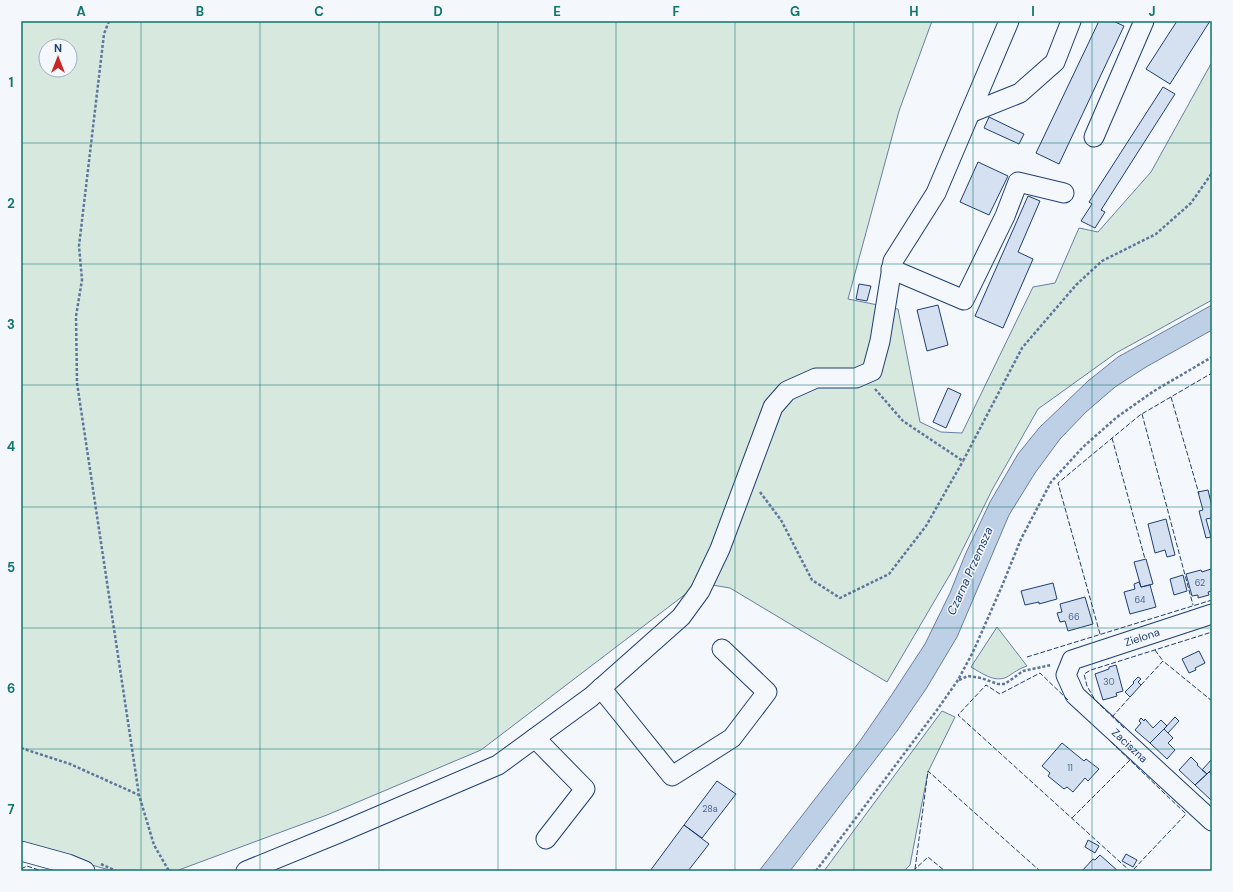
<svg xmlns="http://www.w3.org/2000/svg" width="1233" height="892" font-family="'DM Sans',sans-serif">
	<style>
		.green { fill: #d7e8df; stroke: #687fa3; fill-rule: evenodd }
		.water { fill: #bed0e5; stroke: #687fa3 }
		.building { fill: #d5e0f0; stroke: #1d3f73 }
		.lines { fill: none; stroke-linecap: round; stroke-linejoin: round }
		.minor-casing { stroke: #1d3f73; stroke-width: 21 }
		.path { stroke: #5e769c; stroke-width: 2.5; stroke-dasharray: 3 2; stroke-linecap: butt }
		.minor { stroke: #f4f7fb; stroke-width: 19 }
		.fence { stroke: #1d3f73; stroke-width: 1; stroke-dasharray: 5 2; stroke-linecap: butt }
		.grid { fill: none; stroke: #0f766e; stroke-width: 1; stroke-opacity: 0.55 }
		.labels { text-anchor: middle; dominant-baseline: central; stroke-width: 3; stroke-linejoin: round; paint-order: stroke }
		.number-label { font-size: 9px; fill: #4b6792 }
		.street-label { font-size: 11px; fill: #1d3f73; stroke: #f4f7fb }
		.water-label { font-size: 12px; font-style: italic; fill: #1d3f73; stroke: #f4f7fb }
		.neatline { fill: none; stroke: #0f766e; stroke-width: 1.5 }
		.grid-label { font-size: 13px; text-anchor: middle; font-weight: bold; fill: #0f766e }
	</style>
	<rect width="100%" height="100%" fill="#f4f7fb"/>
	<path class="green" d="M21,21H932L899,111L848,299L898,309L920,422L941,432L962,433L1033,287L1055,283L1079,228L1098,232L1151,172L1212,62V300L1116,353L1038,409L992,490L952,571L887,682L730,588L700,583L481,750L327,815L176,871H113L21,845ZM46,46H70V70H46Z
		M997,627L1027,666C1018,669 1015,672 1007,677C994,683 982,673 971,667Z
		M942,711L955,717L928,772L910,865L904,871H824Z"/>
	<path class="water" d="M1212,305V330L1146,367L1115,387L1086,412L1060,439L1035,473L1009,515L957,637L926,689L897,731L790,871H759L860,741L891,696L925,644L950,593L965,555L990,502L1018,454L1039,428L1088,381L1118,357Z"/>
	<path class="building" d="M1099,21H1113L1124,26L1059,164L1036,153Z
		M1177,21H1210L1170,84L1146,69Z
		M1163,87L1175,94L1101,210L1105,212L1095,228L1081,221L1092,204L1089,202Z
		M989,117L1024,134L1019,144L984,128Z
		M978,162L1008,176L989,215L960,202Z
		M1028,196L1040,201L1018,252L1033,259L1003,328L975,316Z
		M859,284L871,286L867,301L856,299Z
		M938,305L948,345L927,351L917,310Z
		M948,388L961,394L946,428L933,422Z
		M1208,490L1212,507V518L1206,519L1211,537L1206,538L1199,511L1203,510L1198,492Z
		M1166,519L1175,555L1167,557L1165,550L1155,553L1148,524Z
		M1146,559L1153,584L1141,587L1134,562Z
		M1211,569L1212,574V591L1208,592L1209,595L1198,598V595L1192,596L1186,574L1201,570L1202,572Z
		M1183,575L1187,591L1174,595L1170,579Z
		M1139,582L1141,587L1150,585L1156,607L1130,614L1124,592L1135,589L1134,584Z
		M1053,583L1057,599L1039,604V602L1025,605L1021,591Z
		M1085,597L1093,624L1068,631L1065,621L1060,622L1057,613L1062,612L1060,604Z
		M1199,651L1205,663L1195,668L1196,670L1189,673L1182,659Z
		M1116,665L1123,691L1116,693L1117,696L1103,700L1095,674L1109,669V667Z
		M1138,677L1141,679L1138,682L1141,685L1130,697L1125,692L1134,683L1133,682Z
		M1175,717L1179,721L1168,733L1164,729Z
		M1141,718L1144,721L1145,719L1153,728L1161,720L1167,726L1150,743L1135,730L1141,723L1139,721Z
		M1164,729L1173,738L1168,743L1175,750L1167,759L1150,743Z
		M1062,743L1084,761L1086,759L1099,769L1088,781L1085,778L1073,792L1067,787L1064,789L1048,776L1050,773L1042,766Z
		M1191,757L1198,764L1197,765L1207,774L1195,785L1179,770Z
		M1212,759V769L1207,774L1202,770Z
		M1209,772L1212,774V801L1195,785Z
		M717,781L736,794L702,838L684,825Z
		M684,825L709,844L688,871H650Z
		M1088,840L1099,846L1095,853L1085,847Z
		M1126,854L1137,860L1133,867L1122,861Z
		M1100,855L1118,871H1082L1093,859L1095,860Z"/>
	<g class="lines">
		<defs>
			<g id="minor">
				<path d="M970,113L1020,93L1055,62L1071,21"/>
				<path d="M1094,137L1144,21"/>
				<path d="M891,269L964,300L1005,216L1018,182L1064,193"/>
				<path id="s1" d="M1212,614L1072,660L1066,675L1075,695L1212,821"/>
				<path d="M601,688L672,776L732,738L767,692L722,649"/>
				<path d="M535,738L585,789L546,839"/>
				<path d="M21,851L68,864L85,871"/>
				<path d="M246,871L339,833L498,765L591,697L681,617L700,591L720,549L773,407L787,391L816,378H856L872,371L880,341L893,261L936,193L1009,21"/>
			</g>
		</defs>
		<use href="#minor" class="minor-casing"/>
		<path class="path" d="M109,21L104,34L79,246L82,280L76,316L77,383L139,795L154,845L169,871
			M875,389L903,421L963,461L1022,348L1076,285L1102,261L1156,234L1191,203L1212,173
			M760,492L781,520L812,580L840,598L889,574L926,526L963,461
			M959,680L968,676L981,678L998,684H1005L1023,671L1051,665
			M21,748L70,764L139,795
			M101,864L116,871
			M816,871L937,710L958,680L973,652L1002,586L1021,539L1051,482L1083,447L1117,417L1154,391L1212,357"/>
		<use href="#minor" class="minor"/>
		<path class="fence" d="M1171,397L1199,494
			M1142,414L1193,605
			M1112,438L1145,559
			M1211,537L1212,542
			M1100,634L1058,483L1140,415L1212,373
			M1155,650L1163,661
			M1027,657L1212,600
			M1141,685L1163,661L1212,701
			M1068,700L1040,673L1000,694L986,685L958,715L1130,871
			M1112,717L1130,697
			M1124,728L1095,700L1087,686L1084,674L1091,670L1212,632
			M1111,742L1186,814L1132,871
			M1072,818L1130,760
			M21,869L27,866L42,871
			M915,869L928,771L1040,871
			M913,871L928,857L945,871"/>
	</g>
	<path class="grid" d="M141,21V871M260,21V871M379,21V871M498,21V871M616,21V871M735,21V871M854,21V871M973,21V871M1092,21V871M21,143H1212M21,264H1212M21,385H1212M21,507H1212M21,628H1212M21,749H1212"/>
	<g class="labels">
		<g class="number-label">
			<text x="1200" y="583">62</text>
			<text x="1140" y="600">64</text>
			<text x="1074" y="617">66</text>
			<text x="1109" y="682">30</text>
			<text x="1070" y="768">11</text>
			<text x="710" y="809">28a</text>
		</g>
		<g class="street-label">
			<text transform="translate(1142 637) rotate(-18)">Zielona</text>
			<text stroke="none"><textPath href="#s1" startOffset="260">Zaciszna</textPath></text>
		</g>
		<g class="water-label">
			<text transform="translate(970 571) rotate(-66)">Czarna Przemsza</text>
		</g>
	</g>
	<rect width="1233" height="892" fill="none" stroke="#f4f7fb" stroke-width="44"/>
	<g transform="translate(58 58)"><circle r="19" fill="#f4f7fb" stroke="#9eadc5"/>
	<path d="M0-3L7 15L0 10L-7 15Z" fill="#c62828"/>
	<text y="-6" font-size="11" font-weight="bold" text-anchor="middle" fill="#1d3f73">N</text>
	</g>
	<rect x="22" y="22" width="1189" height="848" class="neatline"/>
	<g class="grid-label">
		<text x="81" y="16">A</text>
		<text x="200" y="16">B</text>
		<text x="319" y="16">C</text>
		<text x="438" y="16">D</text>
		<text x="557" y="16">E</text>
		<text x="676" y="16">F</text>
		<text x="795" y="16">G</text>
		<text x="914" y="16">H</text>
		<text x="1033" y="16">I</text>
		<text x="1152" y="16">J</text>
		<text x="11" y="87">1</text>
		<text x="11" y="208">2</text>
		<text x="11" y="329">3</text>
		<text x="11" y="451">4</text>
		<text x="11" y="572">5</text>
		<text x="11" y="693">6</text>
		<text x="11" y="814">7</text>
	</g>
</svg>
